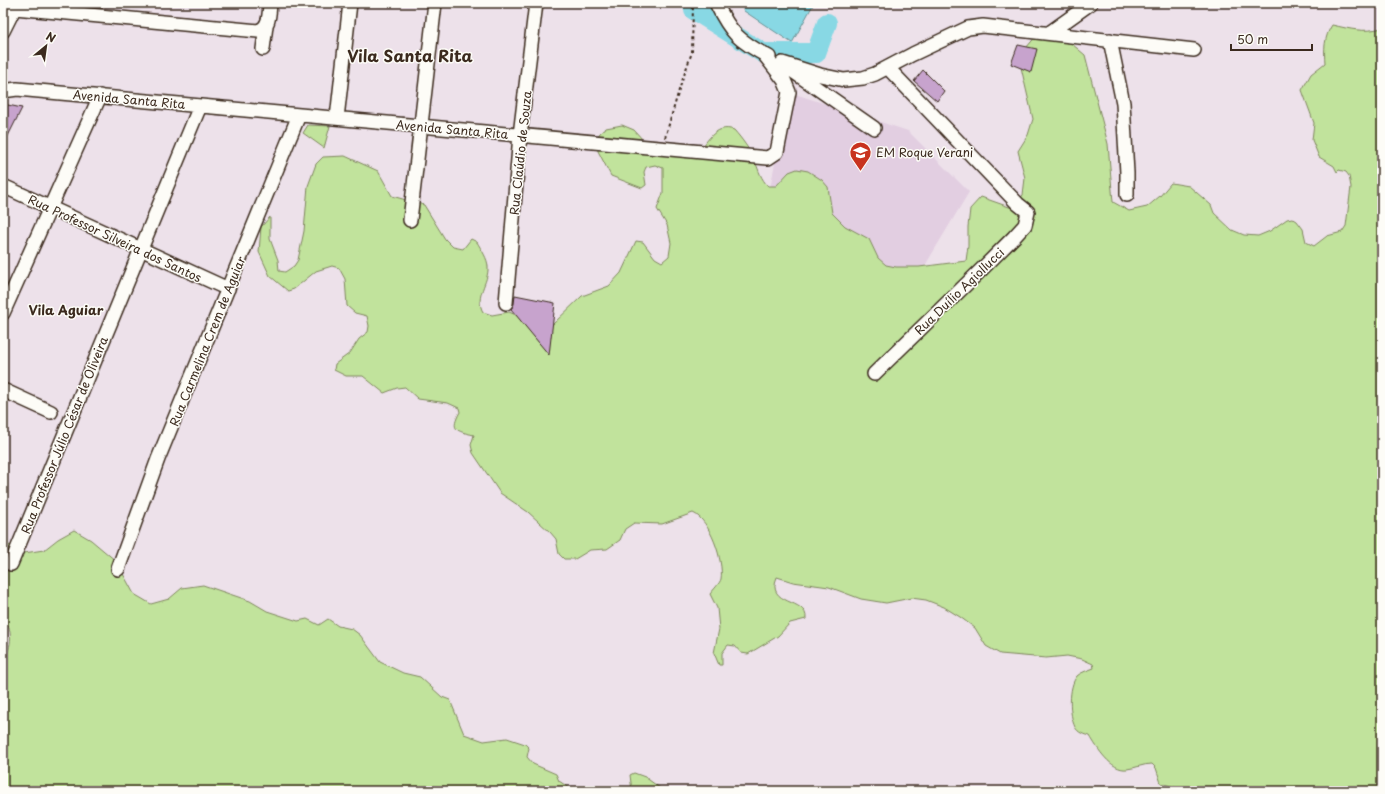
<svg xmlns="http://www.w3.org/2000/svg" width="1385" height="794" font-family="'Playpen Sans',sans-serif">
	<style>
		.built { fill: #e2cee1 }
		.green { fill: #c1e39c; stroke: #7e865d }
		.water { fill: #88d8e4; stroke: #699295 }
		.lines { fill: none; stroke-linecap: round; stroke-linejoin: round }
		.river { stroke: #88d8e4; stroke-width: 20 }
		.building { fill: #c7a3cd; stroke: #3b2a1e }
		.minor-casing { stroke: #3b2a1e; stroke-width: 16 }
		.path { stroke: #3b2a1e; stroke-width: 2; stroke-dasharray: 3 3; stroke-linecap: butt }
		.minor { stroke: #fdfcf7; stroke-width: 13 }
		.labels { text-anchor: middle; dominant-baseline: central; stroke-width: 3; stroke-linejoin: round; paint-order: stroke }
		.street-label { font-size: 12px; fill: #3b2a1e; stroke: #fdfcf7 }
		.poi-label { font-size: 12px; fill: #3b2a1e; stroke: #fdfcf7; text-anchor: start }
		.neighbourhood-label { font-size: 13px; font-weight: bold; fill: #3b2a1e; stroke: #fdfcf7 }
		.district-label { font-size: 16px; font-weight: bold; fill: #3b2a1e; stroke: #fdfcf7 }
	</style>
	<rect width="100%" height="100%" fill="#ede1ea"/>
	<filter id="ink" filterUnits="userSpaceOnUse"><feTurbulence type="fractalNoise" baseFrequency=".025" numOctaves="2"/><feDisplacementMap in="SourceGraphic" scale="8" xChannelSelector="R" yChannelSelector="G"/><feConvolveMatrix kernelMatrix="1 2 1 2 8 2 1 2 1" color-interpolation-filters="sRGB"/></filter>
	<g filter="url(#ink)">
		<path class="built" d="M789,92L908,131L969,192L911,289L764,219Z"/>
		<path class="green" d="M1332,25C1351,29 1363,33 1382,28V791H1182L1177,788L1161,783L1156,768L1152,764C1143,764 1136,768 1127,769C1111,771 1097,748 1090,736C1085,735 1078,733 1075,727C1069,715 1068,687 1077,676C1081,672 1089,670 1094,668L1093,664L1082,659L1067,656L1046,658L1000,654L986,646L975,628L960,617L944,607L926,600L911,598L886,603L861,599L829,587L793,582L777,577C765,606 808,598 806,619L790,623L778,636L748,654L741,653L735,646L728,645L722,653V665H719L714,653L719,629L717,608L710,594C714,589 720,583 721,579C724,561 710,520 693,513L662,524L634,523L625,529L620,540L607,549L590,550L575,559H564L559,554L556,539L550,532L528,512L500,493L473,453L471,445L474,435C456,431 450,430 460,412L459,408L448,403L418,399L405,387L397,388L384,393L363,376H346L334,370L335,364L350,353L359,339L368,332L369,326L367,316L355,313L347,306L345,279L339,268L332,266L316,271L294,289L288,291L270,276L259,252L261,227L270,217V239L278,260L279,271L285,272L294,266L298,260L304,231L308,186L316,164L323,157L345,156L378,171L392,196L424,205L445,239L453,247L463,249L471,239L477,242C481,249 488,259 488,267C489,283 474,296 483,312L492,315L509,312L537,324L552,325L582,296L609,286L621,273L636,241L643,242L655,258L662,262L669,256L671,243L667,225L657,209L663,193V168L655,165L646,167L644,172L646,185L642,188L611,176L598,151L595,139L601,132L606,128L622,125L634,130L652,150L696,156C706,143 715,123 734,130C742,139 750,150 755,161C759,171 761,179 768,186H776L789,172L797,169L808,171L822,180L828,187L832,213L845,226L869,239L878,258L886,265L896,267H919L966,261L968,246V227L970,209L981,197L1012,208L1023,195L1025,178L1018,151L1028,135L1033,119L1020,63L1026,48L1037,35H1055L1072,44L1085,55L1108,144L1113,202L1129,211L1147,207L1160,196L1171,183L1189,186L1211,205L1214,213L1232,230L1244,235L1258,236L1270,231L1287,219L1292,218L1297,221L1303,229L1306,242L1314,246L1327,236L1342,232L1346,226L1351,187L1349,176L1346,172L1339,170L1337,172L1334,166L1319,157L1312,140L1314,123L1302,90L1311,74L1325,63C1324,50 1324,37 1332,25Z
			M308,125L330,126L324,148L303,133Z
			M74,530L91,540L116,561L134,594L151,604L169,599L182,588L203,585L250,601L267,611L298,621L307,619L319,625L328,619L338,626L352,629L360,635L380,662L403,673L420,677L442,697L450,700L464,734L484,741L507,738L525,744L529,748L527,757L533,764L556,774L559,781L574,791H3V659C13,647 13,629 3,617V542L24,553L44,550L58,539Z
			M634,773L645,777L664,791H632L630,775Z"/>
		<path class="water" d="M740,3H814L792,43L744,11Z"/>
		<g class="lines">
			<path class="river" d="M693,3L694,10L763,53H816L827,23"/>
		</g>
		<path class="building" d="M1018,45L1037,49L1031,72L1011,64Z
			M923,70L944,91L937,101L914,81Z
			M3,104L22,108L3,146Z
			M515,295L555,303L549,355L511,309L514,304Z"/>
		<g class="lines">
			<defs>
				<path id="minor" d="M716,3C731,34 739,41 769,57
					M15,8L258,31C270,27 269,14 270,3
					M3,31L17,3
					M1049,33L1091,3
					M1110,40L1123,103L1127,173V195
					M263,49L266,26
					M782,63L820,75L844,80L863,78L875,74L913,54L968,28L983,26L1194,50
					M791,70L874,128
					M3,91L17,89L768,158L777,152L789,92L784,80L763,53
					M337,118L350,3
					M3,186L228,289
					M410,220L435,3
					M506,303L520,135L536,3
					M3,313L100,96
					M874,374L982,269L1014,237L1025,225L1028,212L1018,204L888,68
					M3,390L51,412
					M11,564L200,106
					M118,569L158,459L299,115"/>
			</defs>
			<use href="#minor" class="minor-casing"/>
			<path class="path" d="M665,138L679,90L692,52L693,3"/>
			<use href="#minor" class="minor"/>
		</g>
	</g>
	<defs>
		<symbol id="school-pin" viewBox="-11 -11 22 30"><path d="M0 17L-7.5 6A9.5 9.5 0 1 1 7.5 6Z" fill="#c8321e" stroke="#fdfcf7"/><path d="M0-5L7-2L0 1L-7-2ZM-4 1L0 2.5L4 1V4Q0 6-4 4Z" fill="#fff"/></symbol>
	</defs>
	<g fill-rule="evenodd">
		<use href="#school-pin" x="848" y="140" width="25" height="34"/>
	</g>
	<g class="labels">
		<g class="street-label">
			<text transform="translate(129 99) rotate(5)">Avenida Santa Rita</text>
			<text transform="translate(452 129) rotate(5)">Avenida Santa Rita</text>
			<text transform="translate(520 153) rotate(-84)">Rua Claúdio de Souza</text>
			<text transform="translate(115 238) rotate(25)">Rua Professor Silveira dos Santos</text>
			<text transform="translate(959 291) rotate(-44)">Rua Duílio Agiollucci</text>
			<text transform="translate(207 341) rotate(-68)">Rua Carmelina Crem de Aguiar</text>
			<text transform="translate(64 435) rotate(-68)">Rua Professor Júlio César de Oliveira</text>
		</g>
		<g class="poi-label">
			<text x="876" y="152">EM Roque Verani</text>
		</g>
		<g class="neighbourhood-label">
			<text x="66" y="309">Vila Aguiar</text>
		</g>
		<g class="district-label">
			<text x="410" y="55">Vila Santa Rita</text>
		</g>
	</g>
	<rect width="1385" height="794" fill="none" stroke="#fdfcf7" stroke-width="16"/>
	<rect x="8" y="8" width="1369" height="778" fill="none" stroke="#3b2a1e" stroke-width="1.5" filter="url(#ink)"/>
	<g transform="translate(46 46) rotate(29)" stroke="#fdfcf7" stroke-width="3" paint-order="stroke">
	<path d="M0-3L7 15L0 10L-7 15Z" fill="#3b2a1e"/>
	<text y="-6" font-size="11" font-weight="bold" text-anchor="middle" fill="#3b2a1e">N</text>
	</g>
	<path d="M1231 44v6h81v-6" fill="none" stroke="#3b2a1e" stroke-width="2"/>
	<text x="1237" y="44" font-size="12" fill="#3b2a1e" stroke="#fdfcf7" stroke-width="3" paint-order="stroke">50 m</text>
</svg>
